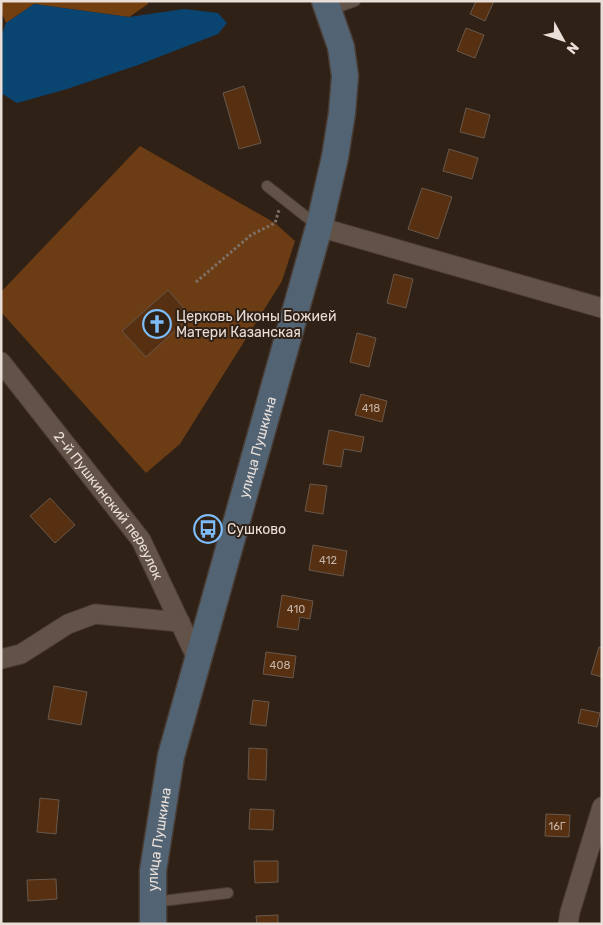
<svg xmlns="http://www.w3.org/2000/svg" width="603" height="925" font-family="Rubik,sans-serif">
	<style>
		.green { fill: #6c3c15 }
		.forest { fill: #743f0f }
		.water { fill: #0a4471 }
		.building { fill: #563011; stroke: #68584c }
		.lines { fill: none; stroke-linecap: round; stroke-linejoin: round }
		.service-casing { stroke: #493d36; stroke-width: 12 }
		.minor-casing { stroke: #493d36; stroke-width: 21 }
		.secondary-casing { stroke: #493d36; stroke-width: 29 }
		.path { stroke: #7e7168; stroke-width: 3; stroke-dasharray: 2.5 2.5; stroke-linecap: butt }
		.service { stroke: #625247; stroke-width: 10 }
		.minor { stroke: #625247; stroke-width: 19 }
		.secondary { stroke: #526474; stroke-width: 26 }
		.labels { text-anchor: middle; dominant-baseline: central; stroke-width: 4; stroke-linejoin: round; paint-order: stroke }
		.number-label { font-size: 11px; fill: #c4b3a6 }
		.poi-label { font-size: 14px; fill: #e9dfd8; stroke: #2f2116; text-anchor: start }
		.street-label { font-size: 14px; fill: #e9dfd8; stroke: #2f2116 }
	</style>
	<rect width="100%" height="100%" fill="#2f2116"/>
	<path class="green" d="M140,146L275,223L295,241L282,281L180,444L146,473L1,312V292Z"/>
	<path class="forest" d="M1,1H148V4L129,17L34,4L6,23L1,11Z"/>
	<path class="water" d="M34,4L129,17L184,9L218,13L227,23L218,34L138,65L67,89L17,103L1,93V37L6,23Z"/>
	<path class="building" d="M476,1H494L485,21L470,14Z
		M466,28L484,35L475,58L457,51Z
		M244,86L261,143L239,149L223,93Z
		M466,108L490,115L484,138L460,132Z
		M449,149L478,158L472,179L443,171Z
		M422,188L452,197L438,239L408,229Z
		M394,274L413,279L406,308L387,303Z
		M168,290L191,316L146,357L122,331Z
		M357,333L376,338L369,367L350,362Z
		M361,394L387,401L382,422L355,415Z
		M329,430L364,437L361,452L344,449L341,467L323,464Z
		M310,484L327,486L323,514L305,511Z
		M50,498L75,525L55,543L30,516Z
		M313,545L347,551L343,576L309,570Z
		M282,595L313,601L310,619L300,617L298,630L277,627Z
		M599,647L602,648V677L591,674Z
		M266,652L296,656L293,678L263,674Z
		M54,686L87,692L81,725L48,719Z
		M253,700L269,702L266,726L250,724Z
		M581,709L600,713L597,727L578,723Z
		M249,748L267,749L266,780L248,779Z
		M40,798L59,800L56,834L37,832Z
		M250,809L274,810L273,830L249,829Z
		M546,814L570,815L569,837L545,836Z
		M254,861H278V882L255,883Z
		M56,879L57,899L28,901L27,880Z
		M278,915V924H257L256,916Z"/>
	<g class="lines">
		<defs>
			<path id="service" d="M330,10L355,1
				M267,186L318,226
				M154,902L228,893"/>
			<g id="minor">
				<path d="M319,227L602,308"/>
				<path id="s1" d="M1,362L141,540L198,661"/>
				<path d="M1,659L21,654L68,624L95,614L180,622"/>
				<path d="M568,924L570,912L602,807"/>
			</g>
			<g id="secondary">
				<path id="s2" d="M153,924V871L171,756L319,227L335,157L342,113L345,76L341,47L325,1"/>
			</g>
		</defs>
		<use href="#service" class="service-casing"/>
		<use href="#minor" class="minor-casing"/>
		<use href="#secondary" class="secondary-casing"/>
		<path class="path" d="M196,282L251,235L275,223L279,210"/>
		<use href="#service" class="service"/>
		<use href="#minor" class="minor"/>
		<use href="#secondary" class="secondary"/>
	</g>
	<defs>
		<symbol id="church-ring" viewBox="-11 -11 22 22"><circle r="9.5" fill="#2f2116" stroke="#7ebdf9" stroke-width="1.5"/><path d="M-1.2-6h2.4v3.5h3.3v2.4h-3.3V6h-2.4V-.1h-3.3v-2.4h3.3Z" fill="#7ebdf9"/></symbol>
		<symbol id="bus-ring" viewBox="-11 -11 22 22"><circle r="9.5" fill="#2f2116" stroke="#7ebdf9" stroke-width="1.5"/><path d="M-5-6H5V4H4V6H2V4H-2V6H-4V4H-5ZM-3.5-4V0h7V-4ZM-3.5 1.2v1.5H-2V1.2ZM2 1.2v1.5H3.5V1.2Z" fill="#7ebdf9"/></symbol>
	</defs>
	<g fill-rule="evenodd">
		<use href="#church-ring" x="141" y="308" width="32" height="32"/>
		<use href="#bus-ring" x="192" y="513" width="32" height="32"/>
	</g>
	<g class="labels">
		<g class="number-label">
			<text x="371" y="408">418</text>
			<text x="328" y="560">412</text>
			<text x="296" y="609">410</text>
			<text x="280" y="665">408</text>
			<text x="557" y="826">16Г</text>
		</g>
		<g class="poi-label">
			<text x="176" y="316">Церковь Иконы Божией<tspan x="176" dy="16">Матери Казанская</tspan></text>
			<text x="227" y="529">Сушково</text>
		</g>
		<g class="street-label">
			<text stroke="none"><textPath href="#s2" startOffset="490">улица Пушкина</textPath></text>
			<text stroke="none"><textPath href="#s1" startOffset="180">2-й Пушкинский переулок</textPath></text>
			<text stroke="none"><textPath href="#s2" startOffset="85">улица Пушкина</textPath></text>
		</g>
	</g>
	<rect width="603" height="925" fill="none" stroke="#e9dfd8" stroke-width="5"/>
	<g transform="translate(563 40) rotate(130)" stroke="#2f2116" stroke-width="4" paint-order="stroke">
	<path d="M0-4L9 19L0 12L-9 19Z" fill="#e9dfd8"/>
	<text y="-8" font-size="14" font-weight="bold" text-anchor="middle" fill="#e9dfd8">N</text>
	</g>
</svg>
